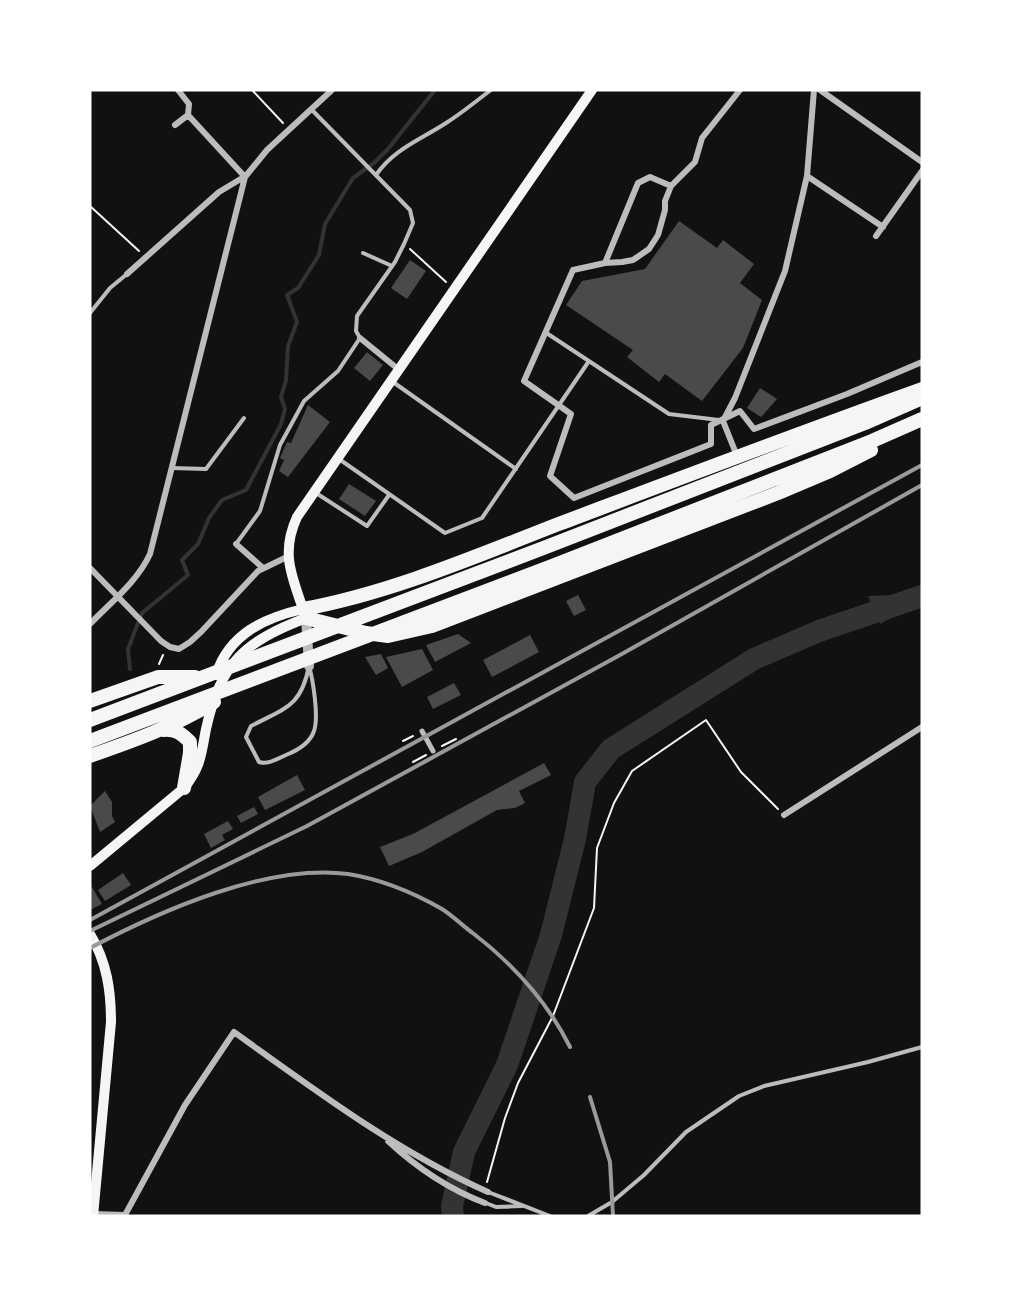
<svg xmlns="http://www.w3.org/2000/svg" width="1012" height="1306" font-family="'Noto Serif',serif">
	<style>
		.water { fill: #333 }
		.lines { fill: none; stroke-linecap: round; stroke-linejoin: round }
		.stream { stroke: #333; stroke-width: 4 }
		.river { stroke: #333; stroke-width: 22 }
		.building { fill: #4a4a4a }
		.path { stroke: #f5f5f5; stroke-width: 2 }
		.service { stroke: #bcbcbc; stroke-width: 4 }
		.pedestrian { stroke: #bcbcbc; stroke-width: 5 }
		.minor { stroke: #bcbcbc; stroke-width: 6 }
		.tertiary { stroke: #bcbcbc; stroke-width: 10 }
		.secondary { stroke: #f5f5f5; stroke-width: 10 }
		.trunk { stroke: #f5f5f5; stroke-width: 14 }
		.rail { stroke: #9a9a9a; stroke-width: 4 }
	</style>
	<rect width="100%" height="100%" fill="#111"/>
	<path class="water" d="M922,587V602C907,608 894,617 880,624L868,596L892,595Z"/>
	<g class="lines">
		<path class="stream" d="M130,669L128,649L142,613L188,575L182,560L198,544L209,518L222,500L246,490L281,424L285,409L281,397L286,380L288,346L297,322L287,295L298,288L319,255L325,224L353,178L374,163L388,149L435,90"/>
		<path class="river" d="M453,1216L452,1206L464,1152L507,1065L551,935L575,839L585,782L611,749L754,659L819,631L922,596"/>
	</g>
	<path class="building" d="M679,221L717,248L723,240L754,264L740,283L762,300L743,348L702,401L665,374L659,382L627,357L633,350L566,305L582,281L645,269Z
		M410,260L426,271L407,299L391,288Z
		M367,352L383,365L370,381L354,368Z
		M760,388L777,399L761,417L747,408Z
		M308,405L330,422L288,477L279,471L284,460L280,458L287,442L291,443Z
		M349,484L376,501L365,516L339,499Z
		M578,595L586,610L574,616L566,601Z
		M458,634L471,643L435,662L426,645Z
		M530,635L539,652L492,677L483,660Z
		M422,649L433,670L402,687L386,657Z
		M381,654L388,668L376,675L365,657Z
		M454,683L461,695L433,709L427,697Z
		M544,763L551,775L519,791L525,803L515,808L497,810L422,852L389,866L380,847L413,834Z
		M297,775L305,790L265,810L258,797Z
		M105,791L112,802V816L115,822L100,832L90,806Z
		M254,807L258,814L241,823L237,816Z
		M228,821L233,829L222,835L225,840L211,848L204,834Z
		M123,873L131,885L105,901L98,890Z
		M92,887L102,904L90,910V888Z"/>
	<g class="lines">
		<path class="path" d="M252,90L283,123
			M90,206L139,251
			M410,249L446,282
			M159,664L163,655
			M403,741L413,736
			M442,746L456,739
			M413,762L426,755
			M487,1182L505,1118L518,1083L553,1016L594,908L597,848L614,803L632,771L706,720L741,772L778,809"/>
		<path class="service" d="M376,175C394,149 420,140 446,123C462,113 476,101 491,90
			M363,253L392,266
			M90,313L110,288L127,274
			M545,332L669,414L719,420
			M393,382L516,469
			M339,459L445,533L482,518L589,361
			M172,468L206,469L244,418
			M316,493L367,526L389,495
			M236,544L260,511L280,445L304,401L338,371L360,338L356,331L357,316L395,262L404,244L413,223L410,210L312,110
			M309,666C313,680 319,717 314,731C310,743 296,751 286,755C277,759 268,765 259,762L246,737L251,726C285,708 301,707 309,666Z
			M488,1192L550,1216
			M486,1203L496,1207L522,1206
			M588,1216L612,1202L644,1175L686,1132L739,1096L764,1086L868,1062L922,1047"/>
		<path class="pedestrian" d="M422,731L433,751"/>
		<path class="minor" d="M178,90L189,104L188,115
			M740,90L702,138L695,162L671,186L665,201V210L658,235L649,249L633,260L622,262L605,263L573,270L524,381L571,414L550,476L574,498L711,444V425L740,411L754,429L847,394L922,362
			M820,90L922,162
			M175,125L188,115L245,177
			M807,176L883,227
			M876,236L922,171
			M605,263L638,183L650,177L671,186
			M127,274L219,192L244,177
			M360,338L398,369
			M737,456L723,421L735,398L785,271L807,176L814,90
			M236,544L263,568
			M90,568L161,641L170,647L179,649L190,642L201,632L258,571L287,557
			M90,624C111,602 137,582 150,554L245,177L267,150L332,90
			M784,815L922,727
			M388,1141C417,1168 448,1189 485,1203
			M93,1214L125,1215L185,1105L234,1032C315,1090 396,1151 488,1192"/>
		<path class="tertiary" d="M306,618L309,666"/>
		<path class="secondary" d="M216,675C229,634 264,618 303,609
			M90,866L184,788C201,767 201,755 206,729C221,662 244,642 306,618C294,580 279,556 297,517L592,90
			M90,934C107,962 111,991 111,1022L93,1216"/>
		<path class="trunk" d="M303,609C390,593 474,557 556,525C678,479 799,433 922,389
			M306,618L366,633L388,636L432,626L778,493L830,471L871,450
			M90,701L158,677H195
			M90,720L546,547L865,423L922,398
			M163,730C176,729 181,733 190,742V753L184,788
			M90,741L552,566L872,441L922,419
			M90,756C133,741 175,726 214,702"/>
		<path class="rail" d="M90,920L922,465
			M90,931L307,826L620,655L922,485
			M90,948C160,911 268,863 348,874C380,879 414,893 442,909C453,916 463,926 474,934C514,965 547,1001 570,1047
			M590,1097L610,1162L613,1216"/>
	</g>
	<rect width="1012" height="1306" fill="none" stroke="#ffffff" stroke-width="183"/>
</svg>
